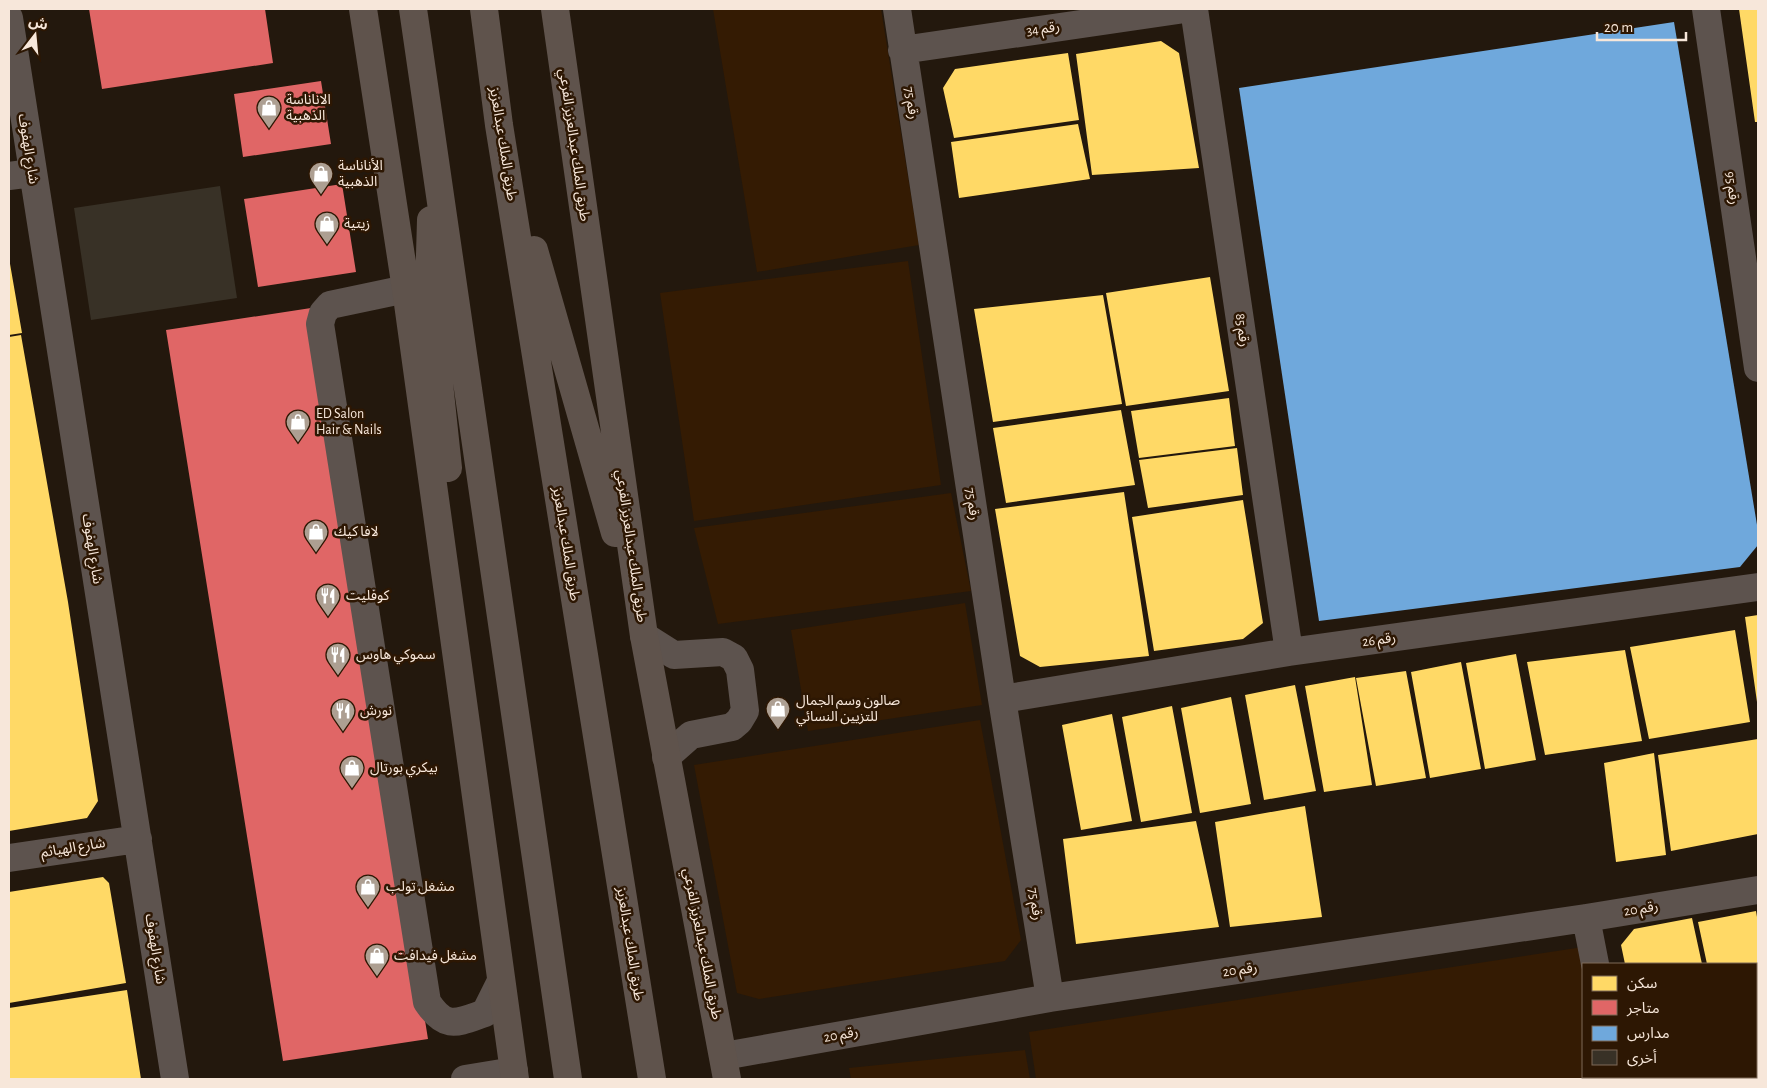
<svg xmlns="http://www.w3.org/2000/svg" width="1767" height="1088" font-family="'Alegreya Sans','Noto Sans Arabic',sans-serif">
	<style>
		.built { fill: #341b03 }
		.homes { fill: #ffd966 }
		.shops { fill: #e06666 }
		.schools { fill: #6fa8dc }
		.building { fill: #383126 }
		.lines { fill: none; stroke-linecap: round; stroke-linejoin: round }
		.minor { stroke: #5d534e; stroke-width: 28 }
		.major { stroke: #5f534c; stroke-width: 28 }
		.labels { text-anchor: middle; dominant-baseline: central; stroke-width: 5; stroke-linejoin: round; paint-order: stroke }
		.street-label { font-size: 14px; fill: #f7e7da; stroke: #2d1703 }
		.poi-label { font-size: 14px; fill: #f7e7da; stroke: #2d1703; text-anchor: start }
	</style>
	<rect width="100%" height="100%" fill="#23180d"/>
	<path class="built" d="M713,9H881L919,245L757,272Z
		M908,261L941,485L694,521L660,293Z
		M951,493L971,591L718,624L694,528Z
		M965,603L982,705L808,731L791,630Z
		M980,720L1021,940L1005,961L759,999L737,993L694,765Z
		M1583,947V1077H1606L1607,1079H1036L1029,1032Z
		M1025,1050L1030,1079H851L849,1068Z"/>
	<path class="homes" d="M1739,9H1758V122H1755Z
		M1161,41L1179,53L1199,168L1092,175L1076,54Z
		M1068,53L1079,120L954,138L943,88L955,69Z
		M1078,124L1090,179L959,198L951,142Z
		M9,258L22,333L9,335Z
		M1210,277L1229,391L1126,406L1106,293Z
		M1103,295L1122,404L993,422L974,309Z
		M21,335L68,602L98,801L87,818L9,831V337Z
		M1229,398L1235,446L1139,458L1131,411Z
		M1121,410L1135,485L1006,503L993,428Z
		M1237,448L1243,495L1148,508L1139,460Z
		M1124,492L1149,656L1040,667L1020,656L995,509Z
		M1243,500L1263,623L1243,639L1154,651L1132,517Z
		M1758,615V702H1757L1745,617Z
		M1735,630L1750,722L1649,739L1630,647Z
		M1625,650L1642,741L1545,755L1527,662Z
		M1516,654L1536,760L1485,769L1466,663Z
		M1461,662L1481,769L1430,778L1411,672Z
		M1406,671L1426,778L1376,786L1356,678Z
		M1355,677L1372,785L1324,792L1305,686Z
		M1295,685L1316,791L1264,800L1245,695Z
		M1231,697L1251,804L1200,813L1181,708Z
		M1172,706L1192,813L1141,822L1122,717Z
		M1112,714L1132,821L1081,830L1062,725Z
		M1758,739V834L1671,851L1658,755Z
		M1654,753L1666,855L1616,862L1604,763Z
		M1305,806L1322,917L1230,927L1215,822Z
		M1196,821L1219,927L1076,944L1063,839Z
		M103,877L109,883L126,983L9,1003V892Z
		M1756,911L1758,923V1040L1756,1041V964H1707L1698,922Z
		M1692,918L1702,964H1625L1621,945L1634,929Z
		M127,990L141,1079H9V1008Z
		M1758,1060V1079H1680L1679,1077H1756V1061Z"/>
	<path class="shops" d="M89,9H265L273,63L102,89Z
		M321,81L331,144L243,157L234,94Z
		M342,184L356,272L258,287L244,199Z
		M311,308L428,1039L283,1061L166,330Z"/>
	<path class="schools" d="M1674,22L1758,531V545L1740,567L1319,621L1239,88Z"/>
	<path class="building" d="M220,186L237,298L91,320L74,208Z"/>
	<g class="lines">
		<path class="minor" d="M897,9L1002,699L1050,998
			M1194,9L1289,652
			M1706,9L1758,368
			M9,18L175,1079
			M902,50L1185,9
			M9,176L32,173
			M406,289L330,305L323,313L320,324L427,1002C446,1030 456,1023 485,1013L501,981
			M644,636L674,655L723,652L734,658L740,670L745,711L739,721L732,727L691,735L666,757
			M1002,699L1289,652L1758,587
			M9,858L138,839
			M1586,918L1595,964
			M724,1056L1050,998L1586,918L1758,890
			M1616,1077V1079
			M465,1079L514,1071"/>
		<path class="major" d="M363,9L406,289L515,1079
			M413,9L568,1079
			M484,9L499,125L652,1079
			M555,9L644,636L727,1079
			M431,220L429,289L448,468
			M534,250L615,533"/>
	</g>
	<defs>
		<symbol id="shop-pin" viewBox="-11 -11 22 30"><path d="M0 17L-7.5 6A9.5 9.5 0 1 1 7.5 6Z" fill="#ad9f92" stroke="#2d1703"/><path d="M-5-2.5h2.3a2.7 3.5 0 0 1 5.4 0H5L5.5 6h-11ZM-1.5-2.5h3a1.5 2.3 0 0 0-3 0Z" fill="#fff"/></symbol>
		<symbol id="restaurant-pin" viewBox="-11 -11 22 30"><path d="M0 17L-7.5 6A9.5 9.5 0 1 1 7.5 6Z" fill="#ad9f92" stroke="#2d1703"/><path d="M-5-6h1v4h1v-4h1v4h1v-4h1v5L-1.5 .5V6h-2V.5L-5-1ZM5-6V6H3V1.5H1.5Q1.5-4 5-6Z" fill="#fff"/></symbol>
	</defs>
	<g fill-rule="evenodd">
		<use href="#shop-pin" x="255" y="94" width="28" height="38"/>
		<use href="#shop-pin" x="307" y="160" width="28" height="38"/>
		<use href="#shop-pin" x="313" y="210" width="28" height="38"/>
		<use href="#shop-pin" x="284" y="408" width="28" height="38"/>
		<use href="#shop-pin" x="302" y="518" width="28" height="38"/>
		<use href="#restaurant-pin" x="314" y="582" width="28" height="38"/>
		<use href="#restaurant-pin" x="324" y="641" width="28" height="38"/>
		<use href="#shop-pin" x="764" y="695" width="28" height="38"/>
		<use href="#restaurant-pin" x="329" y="697" width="28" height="38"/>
		<use href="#shop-pin" x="338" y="754" width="28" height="38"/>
		<use href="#shop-pin" x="354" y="873" width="28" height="38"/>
		<use href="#shop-pin" x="363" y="942" width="28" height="38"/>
	</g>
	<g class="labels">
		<g class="street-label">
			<text transform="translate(1043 29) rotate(-8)">رقم 34</text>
			<text transform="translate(911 103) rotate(81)">رقم 75</text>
			<text transform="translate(503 144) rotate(81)">طريق الملك عبدالعزيز</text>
			<text transform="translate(574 145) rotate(82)">طريق الملك عبدالعزيز الفرعي</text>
			<text transform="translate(28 149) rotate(81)">شارع الهفوف</text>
			<text transform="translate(1732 188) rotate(82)">رقم 95</text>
			<text transform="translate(1242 330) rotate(82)">رقم 85</text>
			<text transform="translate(972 504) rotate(81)">رقم 75</text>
			<text transform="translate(566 544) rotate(81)">طريق الملك عبدالعزيز</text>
			<text transform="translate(631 546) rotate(82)">طريق الملك عبدالعزيز الفرعي</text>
			<text transform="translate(92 549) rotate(81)">شارع الهفوف</text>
			<text transform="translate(1379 640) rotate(-8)">رقم 26</text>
			<text transform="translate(73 848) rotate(-9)">شارع الهياثم</text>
			<text transform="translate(1035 904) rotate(81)">رقم 75</text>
			<text transform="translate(1641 909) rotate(-9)">رقم 20</text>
			<text transform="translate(630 944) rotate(81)">طريق الملك عبدالعزيز</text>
			<text transform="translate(702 944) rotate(79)">طريق الملك عبدالعزيز الفرعي</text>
			<text transform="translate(155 949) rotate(81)">شارع الهفوف</text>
			<text transform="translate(1240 970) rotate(-8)">رقم 20</text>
			<text transform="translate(841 1035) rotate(-10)">رقم 20</text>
		</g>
		<g class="poi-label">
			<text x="286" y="100">الاناناسة<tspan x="286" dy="16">الذهبية</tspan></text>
			<text x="338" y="166">الأناناسة<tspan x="338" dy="16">الذهبية</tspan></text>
			<text x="344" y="224">زيتية</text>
			<text x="316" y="414">ED Salon<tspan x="316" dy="16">Hair &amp; Nails</tspan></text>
			<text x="334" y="532">لافا كيك</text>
			<text x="346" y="596">كوفليت</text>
			<text x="356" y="655">سموكي هاوس</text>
			<text x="796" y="701">صالون وسم الجمال<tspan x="796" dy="16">للتزيين النسائي</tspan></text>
			<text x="360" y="711">نورش</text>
			<text x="370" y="768">بيكري بورتال</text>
			<text x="386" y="887">مشغل تولب</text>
			<text x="394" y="956">مشغل فيدافت</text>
		</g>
	</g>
	<rect width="1767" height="1088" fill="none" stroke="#f7e7da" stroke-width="20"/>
	<rect x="1582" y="963" width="175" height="115" fill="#2d1703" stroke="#7e6a59"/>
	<rect x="1592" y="976" width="25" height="15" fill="#ffd966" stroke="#7e6a59"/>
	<text x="1627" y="988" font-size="15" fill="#f7e7da">سكن</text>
	<rect x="1592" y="1000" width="25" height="15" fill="#e06666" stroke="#7e6a59"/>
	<text x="1627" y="1013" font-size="15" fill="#f7e7da">متاجر</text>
	<rect x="1592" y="1026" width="25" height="15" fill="#6fa8dc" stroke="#7e6a59"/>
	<text x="1627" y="1038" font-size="15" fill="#f7e7da">مدارس</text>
	<rect x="1592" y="1050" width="25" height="15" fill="#383126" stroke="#7e6a59"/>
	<text x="1627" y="1063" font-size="15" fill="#f7e7da">أخرى</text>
	<g transform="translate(35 35) rotate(16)" stroke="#2d1703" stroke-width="4" paint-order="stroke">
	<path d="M0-4L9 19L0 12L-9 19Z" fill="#f7e7da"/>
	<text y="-8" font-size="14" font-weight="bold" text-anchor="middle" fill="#f7e7da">ش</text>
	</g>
	<path d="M1597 32v8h89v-8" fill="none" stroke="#f7e7da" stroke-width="2.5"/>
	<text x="1604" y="32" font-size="15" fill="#f7e7da" stroke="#2d1703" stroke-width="4" paint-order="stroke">20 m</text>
</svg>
